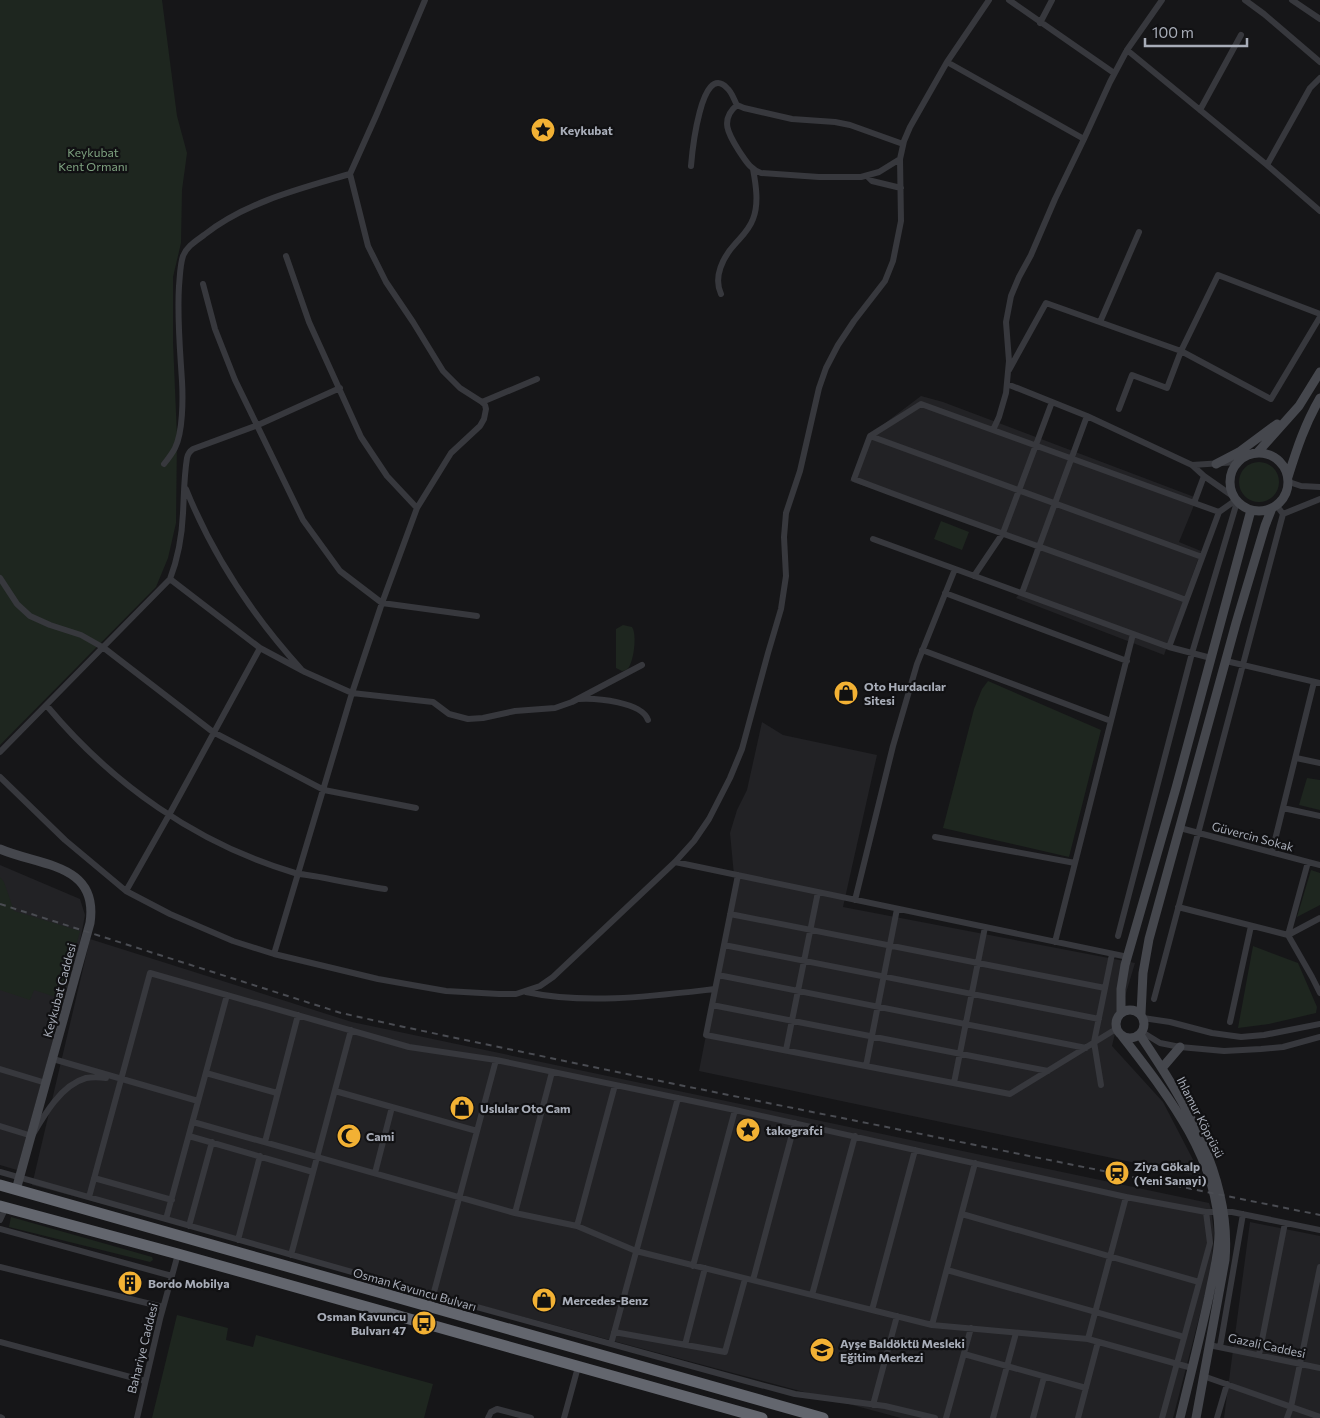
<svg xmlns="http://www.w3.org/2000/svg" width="1320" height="1418" font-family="Commissioner,sans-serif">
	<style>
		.built { fill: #222225 }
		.green { fill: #1e261f }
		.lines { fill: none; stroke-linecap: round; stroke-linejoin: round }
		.street { stroke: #37383d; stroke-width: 6 }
		.secondary { stroke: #45474d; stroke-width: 9 }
		.highway { stroke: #63666e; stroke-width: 11 }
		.rail { stroke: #4a4c52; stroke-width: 2; stroke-dasharray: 6 5; stroke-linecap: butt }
		.labels { text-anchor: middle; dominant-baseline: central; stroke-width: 4.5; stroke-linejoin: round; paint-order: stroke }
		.poi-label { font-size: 12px; font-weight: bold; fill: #a8adb8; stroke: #111113; text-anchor: start }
		.park-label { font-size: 12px; fill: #7fa381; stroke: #111113 }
		.street-label { font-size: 12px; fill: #a8adb8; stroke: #111113 }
	</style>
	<rect width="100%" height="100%" fill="#161618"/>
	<path class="built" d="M921,396L943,402L1197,498L1179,542L1201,551L1164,655L1016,598L1022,590L1034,556L1035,544L850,481L872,433Z
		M762,722L783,735L877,755L843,907L1135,963L1120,1013L1112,1046L1163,1102L1202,1177L699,1071L735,886L730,833L737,810L747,790Z
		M0,865L80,899L85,915L79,947L17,1170L0,1165Z
		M90,939L352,1022L1209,1203L1211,1209L1214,1232L1210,1276L1173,1418H901L32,1185Z
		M1250,1222L1320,1236V1418H1224Z"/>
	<path class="green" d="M0,0H162L177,116L187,153L182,190L181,243L173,277V342L177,437L176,523L168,558L156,587L0,745Z
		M1239 482a20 20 0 1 1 40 0a20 20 0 1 1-40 0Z
		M941,521L969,532L962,550L934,539Z
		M623,625L632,627C637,634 634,659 629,667C627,670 626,670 622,671L616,668V629Z
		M988,681L1101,730L1069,857L943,828L974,709L982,689Z
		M1307,778L1320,780V810L1299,805Z
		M1311,870L1320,873V905L1297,917Z
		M0,877L4,882L14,911L80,931L62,999L34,990L30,1000L0,990Z
		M1253,946L1298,963L1317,1007L1316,1013L1269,1024L1238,1028Z
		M11,1217L152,1257L153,1260L150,1262L9,1227Z
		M177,1315L228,1328L226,1340L253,1347L256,1335L433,1384L424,1418H152Z"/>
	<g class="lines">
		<path class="street" d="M1009,0L1114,73
			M1245,0L1264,14L1320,62
			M1292,0L1320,19
			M1040,23L1052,0
			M1127,50L1267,165L1320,211
			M947,62L1084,139
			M737,105C719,120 729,135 739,151C746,161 750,169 761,173L819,177H861L879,172L900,159
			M1200,110L1241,35
			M1267,165L1310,88L1320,78
			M691,166C692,154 701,61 727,88C732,92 734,100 737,105L744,108L792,119L835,122L850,125L903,144
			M867,176L872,181L901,188
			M286,256L309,322L361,437L387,476L417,508
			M203,284L215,329L235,380L303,520L340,571L382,603L477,616
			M721,294C713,277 723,257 735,244C742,236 749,230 753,219C759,204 756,185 753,169
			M1100,322L1139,232
			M1009,370L1046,303L1181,351L1271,399L1320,317
			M1007,384L1087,416L1192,465L1204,476L1234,497
			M482,402L537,379
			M1119,409L1132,375L1167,388L1181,351L1218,275L1320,314
			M993,430L999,417L1006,393L1009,361L1006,322L1011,296L1019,277L1031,255L1055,199L1084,139L1110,82L1127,50L1162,0
			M870,436L1202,557
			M164,464C168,459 172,454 175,448C183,432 183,399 182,381C180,349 177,318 179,286C180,276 180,265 183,256C187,246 196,241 204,235C246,202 299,189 350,174L376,116L425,0
			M1192,465L1238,462
			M1289,482L1301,486L1320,487
			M186,489C213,556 252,615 301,669
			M1194,503L1204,476
			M1283,514L1320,499
			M873,539L1169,647L1211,658
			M974,576L1003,533L1052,402
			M0,578L17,604L30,616L50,625L81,635L104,648L213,732L324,790L416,808
			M170,579L260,648L305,672L352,693L433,702L449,714L468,719L483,718L515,711L555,708L572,702L642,665
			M945,593L1127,661
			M1022,593L1087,416
			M1186,600C1076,559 964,521 854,479L870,436L921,404L1219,512
			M1169,647L1219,512L1236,500
			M922,650L1111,721
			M1226,661L1320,683
			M579,699C597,698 642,702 648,720
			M47,706C112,784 197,844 295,873C305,875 315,876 325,878C345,882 365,886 385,889
			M0,752L170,579C178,558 182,536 183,513C184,495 184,476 187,458C188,453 190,451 193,449L258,425L340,388
			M1296,758L1320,763
			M0,777L65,840L126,891L170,914L233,941L274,954L378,979L446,991L499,994H516L540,986L553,977L675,862L694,841L709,819L730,778L742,749L768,653L781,609L786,576L784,537L786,513L800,471L819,388L826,368L838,345L854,321L885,281L893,261L901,221L900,159L904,141L910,127L947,62L989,0
			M1283,808L1320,816
			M1180,828L1320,865
			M935,837L1075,863
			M1272,852L1314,682
			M675,862L1128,957
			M1308,862L1288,935L1312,977L1320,993
			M738,875L706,1035L1010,1094L1116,1029
			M126,891L169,815L260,648
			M855,900L893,746L917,664L955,569
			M1178,907L1288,935L1320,918
			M730,914L1105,988
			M1118,936L1192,653L1237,502
			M1055,942L1133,634
			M724,945L1099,1019
			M274,954L352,693L382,603L417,508L451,453L480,426L484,419L486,409L485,405L482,402L460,388L443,371L413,322L386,282L368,246L350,174
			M718,975L1086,1048
			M526,992C586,1005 654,996 715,989
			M1154,999L1283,514L1277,506
			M712,1005L1048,1071
			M1143,1018L1170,1022L1212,1033L1241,1037L1264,1035L1320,1024
			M1230,1022L1251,926
			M1142,1032L1160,1043L1180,1047L1224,1051L1261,1049L1283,1047L1320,1037
			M786,1050L818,892
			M53,1059L198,1101
			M866,1066L897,909
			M0,1069L46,1083
			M206,1073L277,1093
			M954,1083L985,927
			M1101,1085L1094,1042L1112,954
			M335,1091L477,1131
			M193,1122L515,1213L577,1226L636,1251L932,1325L1088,1339L1192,1368
			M0,1126L32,1136C44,1115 61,1085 86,1078C92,1077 99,1077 106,1078
			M189,1136L313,1172
			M265,1142L298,1015
			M0,1172L433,1295L746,1381L795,1394L885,1406L935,1418
			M375,1173L392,1107
			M94,1178L172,1200
			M89,1197L150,973L409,1047L496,1060L735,1110L1126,1197L1206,1212H1232L1320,1230
			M515,1213L552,1072
			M962,1214L1199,1282
			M166,1219L227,995
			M0,1220L6,1207
			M189,1226L212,1142
			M577,1226L615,1085
			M0,1229L172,1276
			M238,1240L260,1156
			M291,1255L351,1030
			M693,1266L735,1110
			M0,1267L163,1307
			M947,1270L1184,1337
			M753,1280L795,1123
			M812,1295L855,1136
			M430,1307L496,1060
			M872,1310L915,1150
			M932,1325L975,1163
			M614,1332L725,1352L745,1279
			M1088,1339L1126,1197
			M0,1342L145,1381
			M611,1344L678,1098
			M685,1345L705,1268
			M1209,1345L1320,1368
			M1220,1347L1243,1214
			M964,1354L1086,1388
			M1259,1355L1285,1223
			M1203,1376L1320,1417
			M873,1405L897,1316
			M0,1417L2,1418
			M137,1418L160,1319L178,1254
			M488,1418L491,1412L497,1409L531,1418
			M564,1418L578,1367
			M946,1418L971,1328
			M993,1418L1016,1333
			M1033,1418L1044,1377
			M1078,1418L1098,1342
			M1162,1418L1210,1243L1206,1212
			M1217,1418L1227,1384
			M1287,1418L1291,1407L1300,1364L1320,1267"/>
		<path class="secondary" d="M1230 482a29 29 0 1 1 58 0a29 29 0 1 1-58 0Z
			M1257,453L1299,406L1320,372
			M1216,464L1239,452L1277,424
			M1288,477C1297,448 1305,424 1320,398
			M0,849C39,866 99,863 90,923L16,1190
			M1116 1024a14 14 0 1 1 28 0a14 14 0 1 1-28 0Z
			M1121,1013V989L1125,965L1176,788L1251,510
			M1141,1014L1143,973L1149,939L1236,623L1265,526L1272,508
			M1140,1035C1185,1102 1232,1177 1225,1260L1196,1418
			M1122,1036C1166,1093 1218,1157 1219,1233C1219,1254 1213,1275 1209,1296C1200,1337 1190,1377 1180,1418
			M1162,1068L1180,1047"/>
		<path class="highway" d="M0,1185L823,1418
			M0,1206L178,1254L762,1418"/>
		<path class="rail" d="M0,904L341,1013L404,1027L650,1079L1320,1215"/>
	</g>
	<defs>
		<symbol id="sight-disc" viewBox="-11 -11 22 22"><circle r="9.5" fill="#f2b134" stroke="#111113"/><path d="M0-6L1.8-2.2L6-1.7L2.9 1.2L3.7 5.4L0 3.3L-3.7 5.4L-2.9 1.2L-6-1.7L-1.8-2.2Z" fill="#111"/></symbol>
		<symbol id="shop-disc" viewBox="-11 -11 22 22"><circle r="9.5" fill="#f2b134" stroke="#111113"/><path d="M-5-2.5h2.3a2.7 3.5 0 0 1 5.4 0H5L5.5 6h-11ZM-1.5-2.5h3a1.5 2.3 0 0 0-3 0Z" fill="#111"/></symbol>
		<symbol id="mosque-disc" viewBox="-11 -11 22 22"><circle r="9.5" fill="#f2b134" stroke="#111113"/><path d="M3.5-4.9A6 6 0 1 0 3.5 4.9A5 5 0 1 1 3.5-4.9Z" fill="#111"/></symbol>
		<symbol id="station-disc" viewBox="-11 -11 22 22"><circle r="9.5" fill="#f2b134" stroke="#111113"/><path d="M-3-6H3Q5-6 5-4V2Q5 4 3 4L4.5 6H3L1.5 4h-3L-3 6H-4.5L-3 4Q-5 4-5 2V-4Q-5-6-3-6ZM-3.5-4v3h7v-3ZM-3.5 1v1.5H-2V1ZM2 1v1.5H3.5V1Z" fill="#111"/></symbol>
		<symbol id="building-disc" viewBox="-11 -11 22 22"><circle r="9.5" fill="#f2b134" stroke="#111113"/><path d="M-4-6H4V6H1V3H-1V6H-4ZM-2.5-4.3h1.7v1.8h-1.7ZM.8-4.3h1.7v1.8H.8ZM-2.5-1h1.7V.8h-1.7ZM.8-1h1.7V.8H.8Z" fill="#111"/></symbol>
		<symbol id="bus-disc" viewBox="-11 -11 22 22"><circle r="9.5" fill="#f2b134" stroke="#111113"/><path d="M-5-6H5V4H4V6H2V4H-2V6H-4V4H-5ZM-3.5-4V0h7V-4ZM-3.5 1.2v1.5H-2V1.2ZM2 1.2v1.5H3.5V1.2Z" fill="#111"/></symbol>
		<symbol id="school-disc" viewBox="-11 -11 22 22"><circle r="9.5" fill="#f2b134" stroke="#111113"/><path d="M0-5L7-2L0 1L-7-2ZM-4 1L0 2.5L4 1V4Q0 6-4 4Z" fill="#111"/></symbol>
	</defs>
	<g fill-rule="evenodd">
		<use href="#sight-disc" x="529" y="116" width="28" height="28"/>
		<use href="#shop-disc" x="832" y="679" width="28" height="28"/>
		<use href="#shop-disc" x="448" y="1094" width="28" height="28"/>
		<use href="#sight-disc" x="734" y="1116" width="28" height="28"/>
		<use href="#mosque-disc" x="335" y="1122" width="28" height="28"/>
		<use href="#station-disc" x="1103" y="1159" width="28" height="28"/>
		<use href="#building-disc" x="116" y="1269" width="28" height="28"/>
		<use href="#shop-disc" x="530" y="1286" width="28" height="28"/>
		<use href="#bus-disc" x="410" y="1309" width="28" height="28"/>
		<use href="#school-disc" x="808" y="1336" width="28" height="28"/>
	</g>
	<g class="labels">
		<g class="poi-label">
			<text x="560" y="130">Keykubat</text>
			<text x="864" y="686">Oto Hurdacılar<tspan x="864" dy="14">Sitesi</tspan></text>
			<text x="480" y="1108">Uslular Oto Cam</text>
			<text x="766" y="1130">takografci</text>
			<text x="366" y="1136">Cami</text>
			<text x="1134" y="1166">Ziya Gökalp<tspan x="1134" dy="14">(Yeni Sanayi)</tspan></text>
			<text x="148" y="1283">Bordo Mobilya</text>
			<text x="562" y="1300">Mercedes-Benz</text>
			<text x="406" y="1316" text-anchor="end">Osman Kavuncu<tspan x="406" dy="14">Bulvarı 47</tspan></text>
			<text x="840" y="1343">Ayşe Baldöktü Mesleki<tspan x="840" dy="14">Eğitim Merkezi</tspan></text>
		</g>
		<g class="park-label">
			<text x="93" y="152">Keykubat<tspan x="93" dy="14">Kent Ormanı</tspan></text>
		</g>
		<g class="street-label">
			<text transform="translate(1253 836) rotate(15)">Güvercin Sokak</text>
			<text transform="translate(59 990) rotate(-75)">Keykubat Caddesi</text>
			<text transform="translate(1201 1117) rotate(63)">Ihlamur Köprüsü</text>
			<text transform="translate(415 1289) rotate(16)">Osman Kavuncu Bulvarı</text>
			<text transform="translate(1267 1345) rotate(12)">Gazali Caddesi</text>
			<text transform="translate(142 1348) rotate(-76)">Bahariye Caddesi</text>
		</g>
	</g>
	<path d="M1145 38v8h102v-8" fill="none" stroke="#a8adb8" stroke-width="2.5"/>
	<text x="1152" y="38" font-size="15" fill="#a8adb8" stroke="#111113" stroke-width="4" paint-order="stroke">100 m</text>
</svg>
